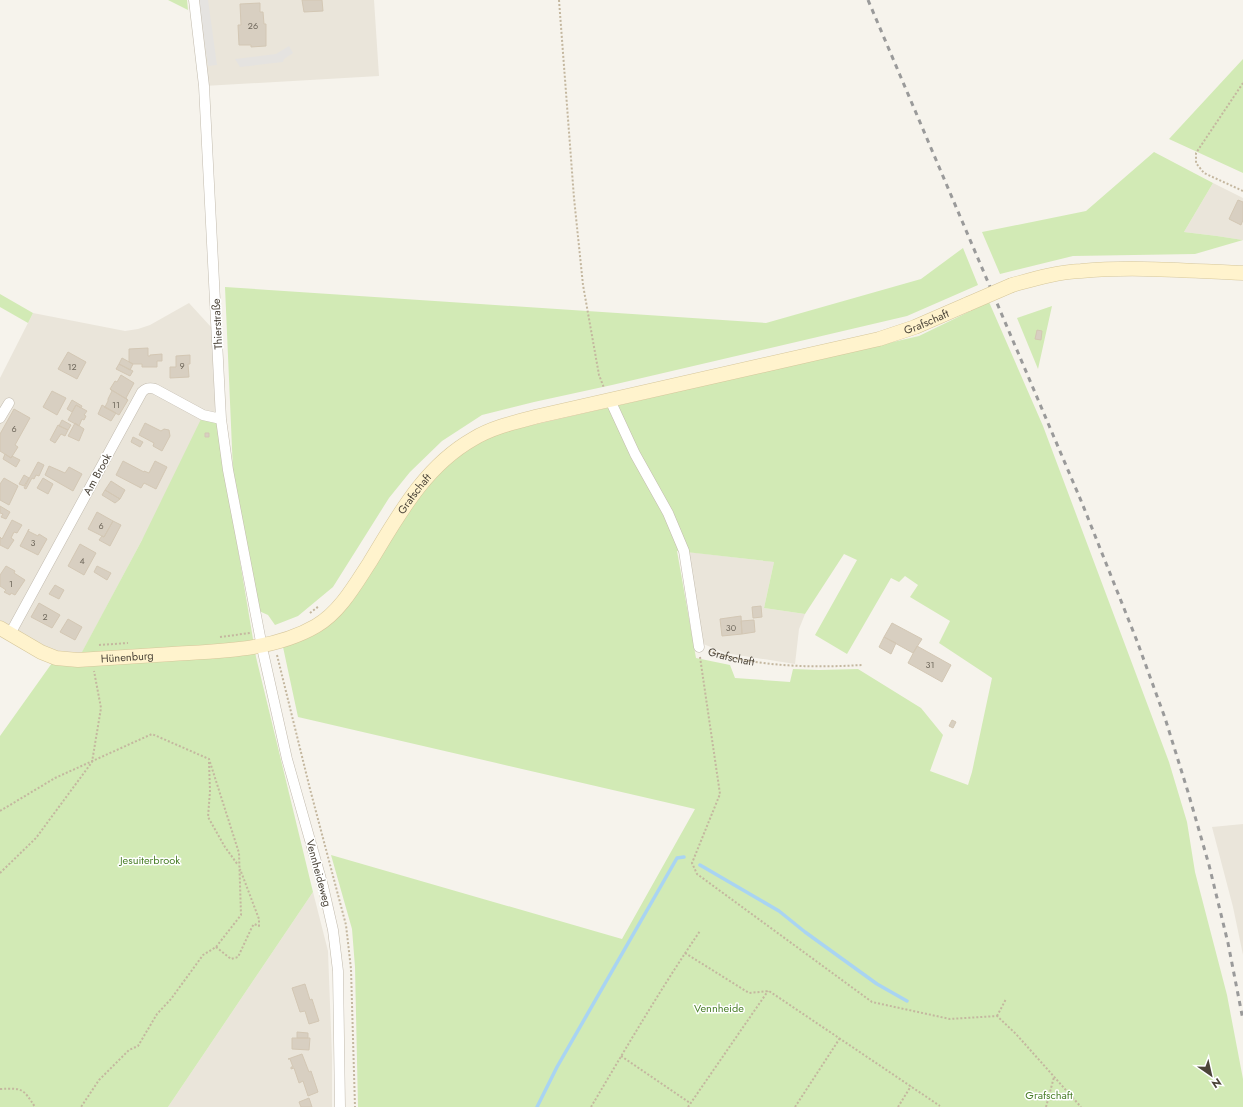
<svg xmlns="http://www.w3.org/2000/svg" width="1243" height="1107" font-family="Jost,sans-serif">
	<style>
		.residential { fill: #eae5da }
		.green { fill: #d2eab5; fill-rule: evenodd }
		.parking { fill: #e5e3e0 }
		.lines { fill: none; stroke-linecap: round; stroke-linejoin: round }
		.stream { stroke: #a9d4f2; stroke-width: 3.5 }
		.building { fill: #d8cfc1; stroke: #d3c7b4 }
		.street-casing { stroke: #c2bbae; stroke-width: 11 }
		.secondary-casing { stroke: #d6c79b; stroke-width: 15 }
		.path { stroke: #c4b79f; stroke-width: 2; stroke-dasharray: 2 2; stroke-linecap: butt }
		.street { stroke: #fff; stroke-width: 10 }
		.secondary { stroke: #fff3cd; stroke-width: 14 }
		.rail { stroke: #9a9a9a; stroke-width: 3; stroke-dasharray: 5 5; stroke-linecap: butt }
		.secondary-bridge-casing { stroke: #d6c79b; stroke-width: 15; stroke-linecap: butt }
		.secondary-bridge { stroke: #fff3cd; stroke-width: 14 }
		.labels { text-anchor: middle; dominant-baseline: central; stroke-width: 3; stroke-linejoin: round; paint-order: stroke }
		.number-label { font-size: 9px; fill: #6e675b }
		.street-label { font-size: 11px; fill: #4b4439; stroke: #fff }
		.park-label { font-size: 11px; fill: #4a7f2a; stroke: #fff }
	</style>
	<rect width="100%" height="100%" fill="#f6f3ec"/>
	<path class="residential" d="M194,0H374L379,76L204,86Z
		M1213,183L1243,198V240L1217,236L1184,232Z
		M189,303L211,327L216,418L142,540L78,660L0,628V378L33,313L125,331L138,329L150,325Z
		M688,552L774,562L764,608L805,614L799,629L795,664L725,653L701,643Z
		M1243,824V955L1233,907L1212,827Z
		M313,892L328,951L332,1057V1107H168Z"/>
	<path class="green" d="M168,0H187L188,10Z
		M1243,59V173L1169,139Z
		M1154,152L1213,183L1184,232L1217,236L1243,240L1195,254L1073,256L1000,274L982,232L1086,211Z
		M963,248L978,285L907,316L612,385L534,402L482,415L442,441L410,472L389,498L333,587L298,616L275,625L268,615L259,611L233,471L225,287L766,323L921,279Z
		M0,294L33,313L28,323L0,307Z
		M989,302L1043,426L1169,762L1187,822L1195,872L1227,995L1243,1079V1107H358L355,967L352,929L331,855L622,939L695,809L298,717L283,647L317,633L338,617L411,505L432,478L457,456L498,433L919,336ZM677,551L774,562L764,608L805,614L844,554L857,560L815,635L847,654L891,578L899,582L905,576L918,585L910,597L950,621L939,643L992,678L972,772L968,785L930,771L943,735L921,708L858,669L819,670L793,669L790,682L735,678L730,665L696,658Z
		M1052,306L1038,369L1017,318Z
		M203,415L216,418L256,657L313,892L168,1107H0V736L52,663L75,665L142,540Z"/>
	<path class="parking" d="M199,0H208L217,65L208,66Z
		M289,46L293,53L284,59L283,62L240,67L235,59L276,54Z"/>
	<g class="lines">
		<path class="stream" d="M700,865L779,911L805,932L877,984L907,1001
			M537,1107L557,1067L677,858L684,857"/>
	</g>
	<path class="building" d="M302,0H322L323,11L304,12Z
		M260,3V12H263L264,24H266V46L251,47V45H239L238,25H241L240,4Z
		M1238,200L1243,202V220L1241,225L1229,219Z
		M1037,330L1042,331L1041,340L1035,339Z
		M148,348V356H150V355L162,354V361H157V367H142V364H133L129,362V349Z
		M68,352L86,362L77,379L58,369Z
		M190,355V364H188L189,377L170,378V367H176V356Z
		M122,358L133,364L130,370L119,364Z
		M119,364L133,371L130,376L116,369Z
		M121,375L134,383L126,398L128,400L110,389L115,381L117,382Z
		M110,389L128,400L119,415L104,407H105L108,401V399L112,391Z
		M52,391L66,398L57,415L43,407Z
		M72,400L82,406L81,408L76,405L72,412L67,409Z
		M76,405L87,411L84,415L86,416L84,420L82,419L79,426L68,420Z
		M102,405L116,413L111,421L98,414Z
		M14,409L30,418L15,445L18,447L11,458L0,451V434Z
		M62,420L71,425L68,430L59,426Z
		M75,423L84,429L79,441L68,436Z
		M145,423L161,431L164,429L169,430L170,436L162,451L153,446L154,443L139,435Z
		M58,425L68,430L65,436L61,434L55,443L50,440Z
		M205,433H209V437H205Z
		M133,437L143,442L140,447L131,442Z
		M5,454L11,458L12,456L20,460L16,467L3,459Z
		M123,461L144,472V471L149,473L155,461L167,467L156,489L144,483L141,488L116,475Z
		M38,462L44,465L39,476L36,475L34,479L32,478L26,489L24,488Z
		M49,466L65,473L69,467L82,474L73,491L45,475Z
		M24,475L29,478L24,486L19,484Z
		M4,478L18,486L9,505L0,500V484Z
		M43,478L53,484L48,494L37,488Z
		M111,481L125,490L120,499L105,490Z
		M105,490L120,499L115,503L102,495Z
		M0,506L10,512L6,519L1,517L3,514L0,513Z
		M97,512L113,521L104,537L88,529Z
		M12,520L22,525L17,533L14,532L11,538L14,540L8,549L0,545V537L2,539Z
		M113,521L121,525L110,546L99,540L102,536L104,537Z
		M29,529L28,531L38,536L39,534L47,539L38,555L20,546Z
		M80,544L96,553L84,575L68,566Z
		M6,566L15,571L14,573L25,580L15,595L11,593L10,595L4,592L6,590L0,586V575Z
		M97,566L111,573L107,580L94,572Z
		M55,585L64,590L59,599L49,594Z
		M39,603L60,615L52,628L31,617Z
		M761,606L762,617L753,618L752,607Z
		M741,616L742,634L722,636L720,619Z
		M68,619L82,627L75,640L60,632Z
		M754,620L755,632L742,634L741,621Z
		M892,623L922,639L913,653L884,637Z
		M884,637L896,643L891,654L879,647Z
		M917,646L951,665L942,682L908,663Z
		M952,720L956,722L953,728L949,726Z
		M305,984L310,1000L312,999L319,1021L309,1024L305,1011L300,1012L292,988Z
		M297,1032L308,1033V1038H297Z
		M292,1038H310L309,1050L292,1049Z
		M302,1054L309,1072L311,1071L318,1092L308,1096L303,1081L299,1083L294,1068L291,1069V1067H293L290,1059H288Z
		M309,1098L312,1107H301L299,1102Z"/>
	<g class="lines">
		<defs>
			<path id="street" d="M194,0L204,86L221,419L228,470L263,652L287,759L323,886L333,930L338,971L340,1107
				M610,400L635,454L668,513L684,551L699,647
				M0,418L9,403
				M10,634L142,392C146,388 149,387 155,389L203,415L221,419"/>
			<g id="secondary">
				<path d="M1012,285C1034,279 1057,272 1081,271C1135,266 1189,271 1243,273"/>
				<path id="s2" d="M0,628L41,652L56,658L78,660C109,658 141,656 172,654C219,651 273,651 316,626C340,612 355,585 370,562C398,516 424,467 473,439C493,427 516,422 539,416L879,339L915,327L968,304"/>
			</g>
		</defs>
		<use href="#street" class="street-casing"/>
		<use href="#secondary" class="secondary-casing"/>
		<g class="path">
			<path d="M559,0L574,198L583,285L599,375L604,388"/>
			<path d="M1243,83L1196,153V163L1204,173L1243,191"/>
			<path d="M310,613L319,606"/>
			<path d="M220,637L250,633"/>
			<path d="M99,645L128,643"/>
			<path id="s1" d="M709,651C758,667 811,668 862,665"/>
			<path d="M277,655L310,789L346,925L351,969L355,1107"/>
			<path d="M700,657L720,794L692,863L697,874L872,1002L950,1019L997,1016L1016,1034L1081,1107"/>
			<path d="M209,762L210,791L208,817L225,847L238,865"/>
			<path d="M0,811L55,778L152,734L209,759L239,853L241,915L216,947L203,955L171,999L157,1014L138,1046L129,1050L99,1080L81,1107"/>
			<path d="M0,873L36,838L92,762L101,708L94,671"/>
			<path d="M216,947L231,959L238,957L252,927L254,924L259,926V919L240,869"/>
			<path d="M685,953L749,993L769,991L940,1106"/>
			<path d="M997,1016L1006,999"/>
			<path d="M621,1056L690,1103"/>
			<path d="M0,1089C22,1088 23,1088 35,1107"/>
			<path d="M591,1107C626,1048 661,988 700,931"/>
			<path d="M688,1107L768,991"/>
			<path d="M795,1107L840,1038"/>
			<path d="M898,1107L911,1086"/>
			<path d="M1046,1107L1054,1077"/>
		</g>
		<use href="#street" class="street"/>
		<use href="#secondary" class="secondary"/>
		<path class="rail" d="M868,0L1082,503L1137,641L1165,718L1188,792L1209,865L1228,943L1243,1020"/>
		<defs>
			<path id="secondary-bridge" d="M968,304L1012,285"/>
		</defs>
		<use href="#secondary-bridge" class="secondary-bridge-casing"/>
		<use href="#secondary-bridge" class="secondary-bridge"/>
	</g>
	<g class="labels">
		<g class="number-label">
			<text x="253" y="25">26</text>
			<text x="182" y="365">9</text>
			<text x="72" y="366">12</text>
			<text x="116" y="404">11</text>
			<text x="14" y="428">6</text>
			<text x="101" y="525">6</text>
			<text x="33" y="542">3</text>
			<text x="82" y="560">4</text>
			<text x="11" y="583">1</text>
			<text x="45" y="616">2</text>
			<text x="731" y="627">30</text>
			<text x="930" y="664">31</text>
		</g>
		<g class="street-label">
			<text stroke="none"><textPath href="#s2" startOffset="1044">Grafschaft</textPath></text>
			<text transform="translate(217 324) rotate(-93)">Thierstraße</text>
			<text transform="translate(97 474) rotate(-61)">Am Brook</text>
			<text stroke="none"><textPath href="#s2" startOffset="494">Grafschaft</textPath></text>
			<text stroke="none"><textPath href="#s1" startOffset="23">Grafschaft</textPath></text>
			<text stroke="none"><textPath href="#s2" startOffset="135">Hünenburg</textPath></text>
			<text transform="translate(319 873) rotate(75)">Vennheideweg</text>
		</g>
		<g class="park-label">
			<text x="150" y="860">Jesuiterbrook</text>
			<text x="719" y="1008">Vennheide</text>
			<text x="1049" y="1095">Grafschaft</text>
		</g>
	</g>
	<g transform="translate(1211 1075) rotate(146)" stroke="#ffffff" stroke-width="3" paint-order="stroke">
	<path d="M0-3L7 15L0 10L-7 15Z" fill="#4b4439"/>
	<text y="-6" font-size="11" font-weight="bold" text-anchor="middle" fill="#4b4439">N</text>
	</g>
</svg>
